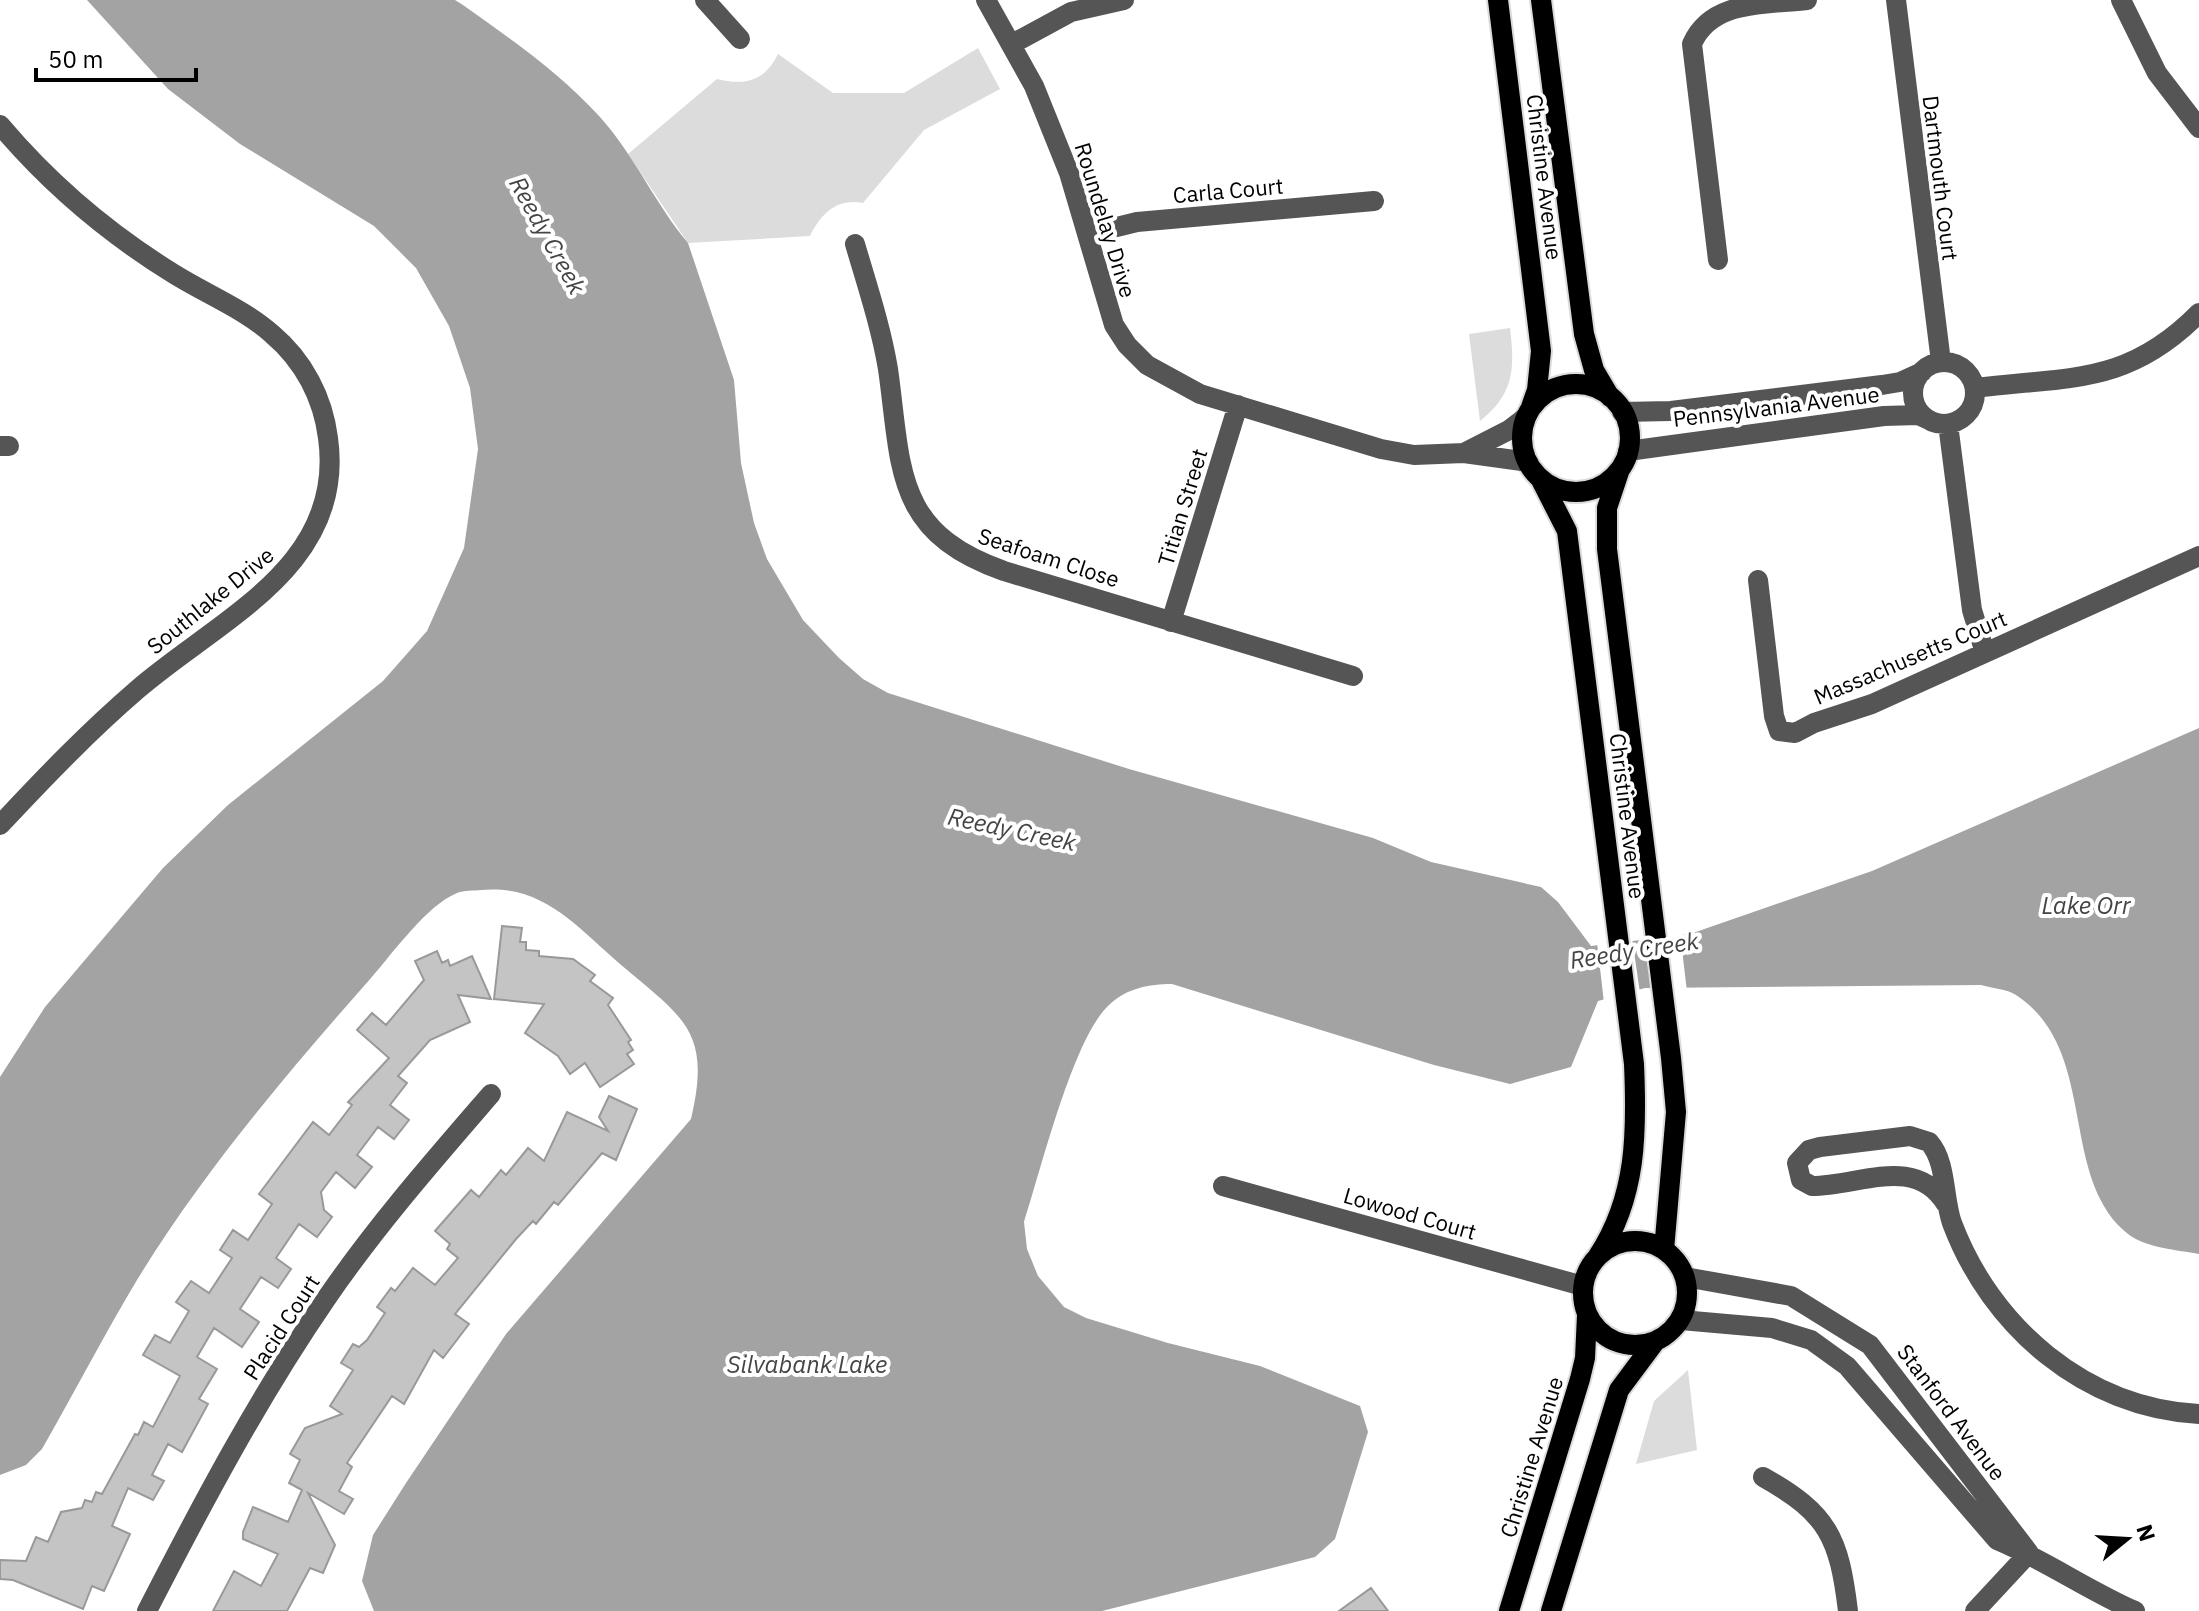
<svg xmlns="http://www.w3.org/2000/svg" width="2199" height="1611" font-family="'IBM Plex Sans',sans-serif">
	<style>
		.green { fill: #dcdcdc }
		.water { fill: #a3a3a3 }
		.pier { fill: #fff }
		.building { fill: #c4c4c4; stroke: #999; stroke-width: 2 }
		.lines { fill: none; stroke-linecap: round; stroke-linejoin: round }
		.major-casing { stroke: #dbdbdb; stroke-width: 24 }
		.minor { stroke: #555; stroke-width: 20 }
		.major { stroke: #000; stroke-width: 20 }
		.labels { text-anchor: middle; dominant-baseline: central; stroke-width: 8; stroke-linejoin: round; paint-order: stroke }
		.street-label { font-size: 22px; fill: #000; stroke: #fff }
		.water-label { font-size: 24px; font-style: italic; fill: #444; stroke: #fff }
	</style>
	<rect width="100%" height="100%" fill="#fff"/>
	<path class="green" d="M978,48L1000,89L924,130L863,203C836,198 821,214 810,236L688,243L628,154L717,79C745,86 765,81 778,54L833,93H904Z
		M1510,328C1515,369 1514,394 1480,421L1469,334Z
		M1688,1370L1697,1450L1636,1464L1654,1401Z"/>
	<path class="water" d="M87,0H455L463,5C511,39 560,73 600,117C635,156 655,204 688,243L734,380L741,463L754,523L767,559L803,620L839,658L863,679L888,693L1129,769L1373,838L1431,862L1541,887L1558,902L1591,946L1690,934L1872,871L2199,728V1254C2178,1250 2146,1248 2128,1234C2057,1177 2100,1050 2016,995C2007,989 1991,988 1981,985L1645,988L1598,1001L1571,1067L1510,1084L1434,1065L1172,984C1149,984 1127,988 1109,1005C1073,1038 1041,1170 1024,1222L1027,1249L1038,1276L1064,1307L1086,1318L1168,1343L1260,1366L1360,1406L1368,1432L1335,1539L1315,1557L1102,1611H374L362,1581L373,1535L406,1483L506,1334L691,1119C712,1030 683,1018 620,964C577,927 543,884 481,890C474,891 464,890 457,893C427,905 393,953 371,978C288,1072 203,1172 137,1280C104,1335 74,1393 42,1449L26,1465L0,1475V1077L45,1007L163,868L228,805L383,681L427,631L464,548L478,449L470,388L449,326L416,268L374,226L240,144L168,89Z"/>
	<path class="pier" d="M1680,932L1687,992H1652L1643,936Z
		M1632,938L1640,993L1604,1003L1597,942Z"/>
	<path class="building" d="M502,926L522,928L520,942H526V950L539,951V956L573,959L595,975L590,981L613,998L608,1005L631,1040L628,1042L633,1050L627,1054L634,1064L600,1087L585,1063L570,1074L558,1056L525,1033L544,1004L494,999Z
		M437,951L442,963L448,960L450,966L472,956L491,999L458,995L470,1022L430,1040L398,1076L407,1083L390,1105L409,1120L394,1139L378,1127L357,1155L372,1167L355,1188L336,1172L321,1192L324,1210L332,1217L317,1237L299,1224L276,1258L291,1269L278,1288L261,1277L240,1309L259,1322L242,1347L214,1328L197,1357L217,1369L199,1399L208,1404L182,1452L168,1444L152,1475L164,1481L153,1500L128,1488L112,1526L130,1534L104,1591L92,1586L83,1609L13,1580L0,1579V1560L26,1561L36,1537L48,1542L61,1512L82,1508L85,1500L92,1502L96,1492L102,1494L135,1434L138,1435L144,1422L153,1427L180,1376L143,1355L155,1335L170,1343L189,1311L176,1302L191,1281L209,1293L232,1258L220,1250L233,1230L248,1240L272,1204L259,1194L313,1122L329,1135L352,1105L348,1102L389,1058L357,1030L372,1013L386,1025L424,980L415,961Z
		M609,1096L637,1109L616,1160L602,1153L558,1205L554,1202L536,1224L533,1221L516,1239L455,1314L469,1324L443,1358L434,1350L404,1404L392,1396L347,1463L352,1467L339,1491L353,1499L344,1514L308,1493L335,1545L323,1573L310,1568L287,1611H213L234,1571L261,1586L278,1554L243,1539V1532L253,1507L288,1522L302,1490L289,1483L300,1460L290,1454L305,1428L342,1414L330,1406L353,1370L341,1363L353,1344L359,1347L367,1340L385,1313L377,1307L391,1288L395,1291L413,1268L435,1285L458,1258L447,1249L450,1244L435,1231L471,1190L479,1197L501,1170L506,1175L528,1148L544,1161L567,1112L608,1131L599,1117Z
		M1371,1588L1388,1611H1339Z"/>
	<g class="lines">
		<defs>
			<path id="major" d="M1498,0L1541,351L1537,390L1531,407
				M1541,0L1584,334L1594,370L1610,397
				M1522 438a54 54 0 1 1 108 0a54 54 0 1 1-108 0Z
				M1620,469L1607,508V549L1671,1058L1676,1112L1664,1250
				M1540,478L1567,531L1634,1064C1637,1132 1637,1197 1598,1256
				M1583 1293a52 52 0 1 1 104 0a52 52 0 1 1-104 0Z
				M1509,1611L1580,1379L1585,1358L1587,1315
				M1551,1611L1619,1390L1654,1343"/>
		</defs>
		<use href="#major" class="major-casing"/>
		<path class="minor" d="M705,0L740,39
			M986,0L1034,86L1069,173L1114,325L1127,345L1147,365L1200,394L1381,449L1414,455L1464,453L1528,462
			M1896,0L1941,362
			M2121,0L2157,73L2199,128
			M1012,44L1071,12L1124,0
			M0,125C49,183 109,234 174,274C206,294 244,309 272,334C304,361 323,398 328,438C346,566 219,619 138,689C89,731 44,778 0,825
			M1088,234L1137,222L1374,201
			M855,244C867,285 881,327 888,369C902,468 893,532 1004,571L1353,676
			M1718,260L1692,44C1711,0 1764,5 1807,0
			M1913 393a31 31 0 1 1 62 0a31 31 0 1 1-62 0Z
			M1975,388C2069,376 2127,386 2199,313
			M1622,412L1671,411L1882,385L1900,382L1922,372
			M1948,424L1972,610L1985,653
			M0,446H9
			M1628,451L1884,416L1918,415L1929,420
			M1464,453L1509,430L1526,417
			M1758,580L1774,716L1779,731L1795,733L1814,723L1872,704L2199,556
			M1171,622L1238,405
			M1223,1186L1583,1286
			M1946,1204C1915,1154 1860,1186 1812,1186L1801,1180L1797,1163L1809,1150L1820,1147L1910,1136L1929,1142C1947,1162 1943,1198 1952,1223C1991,1327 2085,1408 2199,1414
			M1685,1277L1791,1296L1870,1345L2029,1553
			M1681,1320L1772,1328L1811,1340L1847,1366L1997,1540C2045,1560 2087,1590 2135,1611
			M1763,1477C1829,1514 1839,1538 1848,1611
			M147,1611C202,1504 258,1398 326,1299C376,1226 434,1160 491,1094
			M1975,1611L2029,1553"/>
		<use href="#major" class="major"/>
	</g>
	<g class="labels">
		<g class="street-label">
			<text transform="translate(1545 177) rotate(83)">Christine Avenue</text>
			<text transform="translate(1941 178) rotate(83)">Dartmouth Court</text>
			<text transform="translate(1228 190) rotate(-5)">Carla Court</text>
			<text transform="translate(1106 220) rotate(73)">Roundelay Drive</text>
			<text transform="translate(1776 406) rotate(-7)">Pennsylvania Avenue</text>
			<text transform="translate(1182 507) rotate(-73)">Titian Street</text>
			<text transform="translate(1049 557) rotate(18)">Seafoam Close</text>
			<text transform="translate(210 600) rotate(-39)">Southlake Drive</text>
			<text transform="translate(1910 657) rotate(-23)">Massachusetts Court</text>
			<text transform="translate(1628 816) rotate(83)">Christine Avenue</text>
			<text transform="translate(1410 1213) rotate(16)">Lowood Court</text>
			<text transform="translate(281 1327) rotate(-57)">Placid Court</text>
			<text transform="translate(1952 1412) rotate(53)">Stanford Avenue</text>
			<text transform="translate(1531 1457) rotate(-73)">Christine Avenue</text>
		</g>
		<g class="water-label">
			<text transform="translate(548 235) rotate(61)">Reedy Creek</text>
			<text transform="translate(1012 829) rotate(12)">Reedy Creek</text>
			<text x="2086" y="905">Lake Orr</text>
			<text transform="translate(1634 950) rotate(-9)">Reedy Creek</text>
			<text x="807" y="1364">Silvabank Lake</text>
		</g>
	</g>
	<g transform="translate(2127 1539) rotate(72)" stroke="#ffffff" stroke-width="6" paint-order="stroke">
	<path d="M0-6L14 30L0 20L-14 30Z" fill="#000000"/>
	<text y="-12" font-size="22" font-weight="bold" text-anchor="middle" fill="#000000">N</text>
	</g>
	<path d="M36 68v12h160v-12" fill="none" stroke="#000000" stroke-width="4"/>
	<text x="48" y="68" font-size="24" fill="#000000" stroke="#ffffff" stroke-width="6" paint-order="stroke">50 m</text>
</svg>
